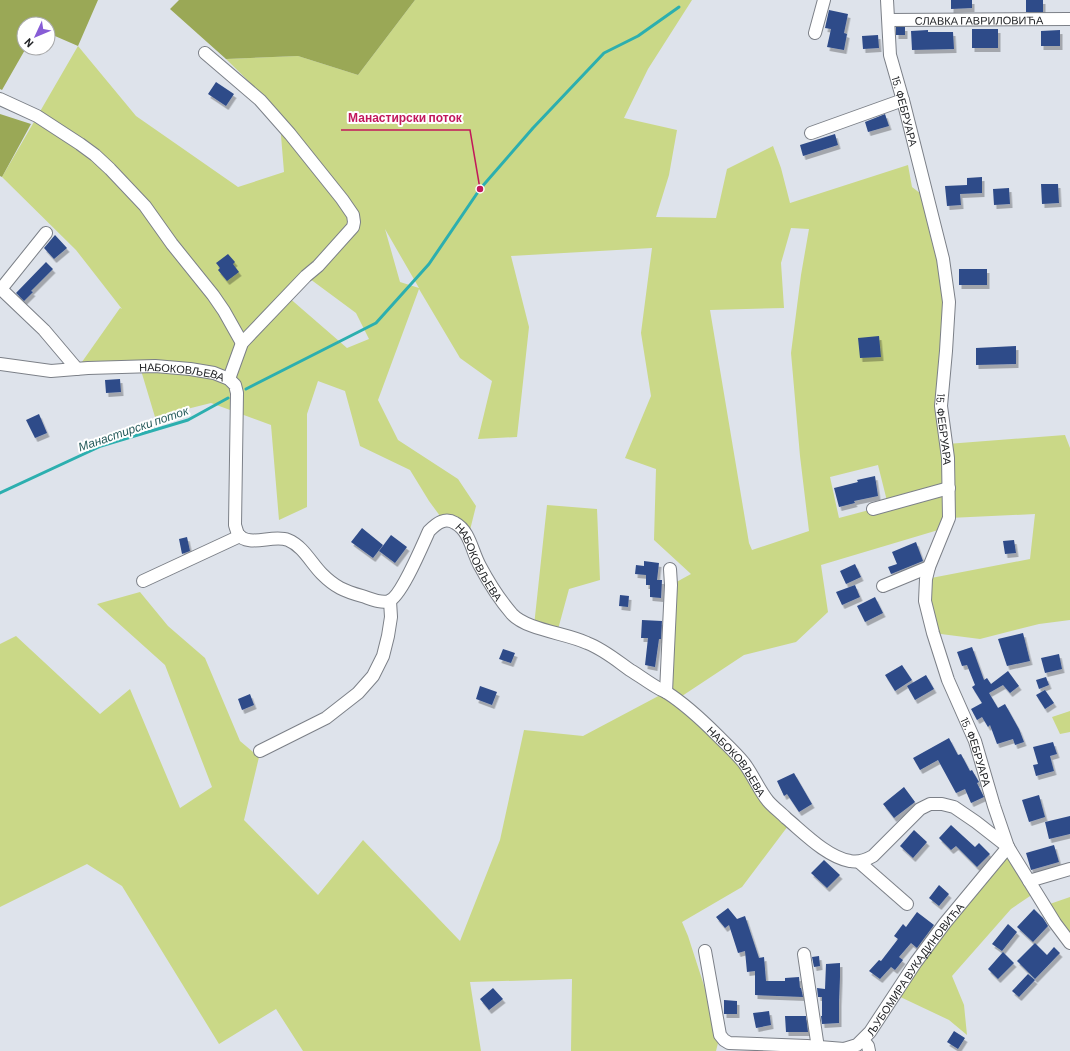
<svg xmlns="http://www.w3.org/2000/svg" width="1070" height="1051" font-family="Barlow,sans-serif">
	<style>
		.green { fill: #cad887; fill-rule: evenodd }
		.forest { fill: #9aa856 }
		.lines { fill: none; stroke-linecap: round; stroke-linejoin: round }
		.stream { stroke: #2cafaf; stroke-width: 3 }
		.building { fill: #2f4b89; filter: url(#shadow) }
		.minor-casing { stroke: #7c8088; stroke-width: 14 }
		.minor { stroke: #fff; stroke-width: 12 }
		.labels { text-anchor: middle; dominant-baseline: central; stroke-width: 4; stroke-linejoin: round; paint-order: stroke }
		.street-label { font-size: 11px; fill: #232528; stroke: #fff }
		.water-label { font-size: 12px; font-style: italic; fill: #285c5c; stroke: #fff }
		.leader { fill: none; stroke: #c2185b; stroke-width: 1.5 }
		.callout-dot { fill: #c2185b; stroke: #fff; stroke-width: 1.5 }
		.callout-label { font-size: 12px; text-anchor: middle; font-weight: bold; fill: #c2185b; stroke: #fff; stroke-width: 4; stroke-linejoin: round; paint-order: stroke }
	</style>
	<defs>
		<filter id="shadow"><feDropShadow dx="2.5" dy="4" stdDeviation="0" flood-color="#0004"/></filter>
	</defs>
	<rect width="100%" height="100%" fill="#dee3eb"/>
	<path class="green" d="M415,0H692L648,69L624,118L677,130L669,175L656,217L716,218L727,169L773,146L781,168L790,203L908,165L912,187L929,200L943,259L946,351L947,444L1065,435L1070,448V620L1039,624L980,639L933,633L926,579L1030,559L1035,514L949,518L945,528L821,565L828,612L796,642L744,655L676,700L704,722L791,822L742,887L682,922L688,936L720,1035L716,1051H571L572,979L470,982L481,1051H303L276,1009L219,1044L122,886L87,864L0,907V644L16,636L100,714L130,689L180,808L212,787L165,665L97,604L140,592L168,626L205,658L240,741L259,757L244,820L318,895L363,840L460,941L500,840L524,730L583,736L666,692L671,585L691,574L654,540L656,469L625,458L651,396L641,333L652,248L511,256L529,327L517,437L478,439L492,381L460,358L419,289L378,400L398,440L458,479L476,506L468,538L443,520L429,501L410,470L360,446L345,391L318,381L307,414V507L279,520L271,425L211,403L155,417L140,367L77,369L120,308L122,309L76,250L2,177L78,46L136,116L238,187L284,172L279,111L226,59L298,56L358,75ZM791,228L809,229L801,275L791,353L800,456L809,531L752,550L749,543L710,310L784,308L781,263ZM385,229L419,288L400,282ZM306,276L356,313L369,339L347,348L287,296ZM878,465L888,505L839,518L830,477Z
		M547,505L597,509L600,580L569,589L557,633L534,626Z
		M1070,711V732L1060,734L1052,717Z
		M1008,847L1036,892L1011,909L952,976L964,1005L967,1035L949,1020L894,994Z
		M1070,897V940L1044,906Z"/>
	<path class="forest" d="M0,0H98L78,46L48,33V24H24V48H26L2,90L0,89Z
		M179,0H415L358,75L298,56L226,59L170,9Z
		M0,114L31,124L2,177L0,176Z"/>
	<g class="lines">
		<path class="stream" d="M246,389L376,323L429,264L480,189L533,128L604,53L638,36L679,7
			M0,493L101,446L188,420L228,398"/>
	</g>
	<path class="building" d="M951,0H972V8L951,9Z
		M1026,0H1043V12H1026Z
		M829,10L848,14L844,33L847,34L844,50L827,47L831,29L825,28Z
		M896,27H905V35H896Z
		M972,29H998V48H972Z
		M928,30V32H953L954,49L912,50L911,31Z
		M1060,30V46H1041V31Z
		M878,35L879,48L863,49L862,36Z
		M216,82L234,94L226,106L208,94Z
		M885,114L889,126L868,132L865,122Z
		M835,134L838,145L803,156L800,145Z
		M982,177V193L960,194L961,205L947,206L945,186L967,185V178Z
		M1041,184H1058L1059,203L1042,204Z
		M1009,188L1010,204L994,205L993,189Z
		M55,235L67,248L54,259L44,248Z
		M228,254L235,262L233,264L239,272L227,281L218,270L220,268L216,263Z
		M46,262L53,269L31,291L33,292L24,301L16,293Z
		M959,269H987V285H959Z
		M879,336L881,357L860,358L858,338Z
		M1016,346V364L976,365V348Z
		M120,379L121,392L106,393L105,380Z
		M39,414L47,433L35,438L26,420Z
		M875,476L878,496L854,501L855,503L839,507L834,488L858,482L857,480Z
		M362,528L383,545L373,558L351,542Z
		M391,535L407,547L395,563L379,551Z
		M187,537L190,551L182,554L179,539Z
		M1014,540L1016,553L1005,554L1003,541Z
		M916,542L923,561L891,574L888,567L897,564L892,552Z
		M644,561L659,563L657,580H662L661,598L650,597V585H646V575L635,574L636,565L644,566Z
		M855,564L861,577L846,584L840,571Z
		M855,585L860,597L842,605L836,592Z
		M620,595L629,596L628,607L619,606Z
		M875,597L883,613L865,622L857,606Z
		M642,620L662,621L661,639H659L655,667L645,665L648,638H641Z
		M1023,633L1030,661L1007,666L998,639Z
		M972,647L984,680L987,678L991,684L1008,671L1019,686L1010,693L1003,685L989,693L998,708L1005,704L1019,729L1024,742L1015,745L1013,739L997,744L990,725L988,727L982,717L977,720L971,709L982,703L972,687L975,685L967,665L962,666L957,652Z
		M503,649L515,653L511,663L499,659Z
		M1059,654L1062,669L1045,673L1041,658Z
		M902,665L912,680L895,691L885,675Z
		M926,675L934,689L915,700L907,686Z
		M1046,677L1049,685L1039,689L1036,680Z
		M480,686L497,692L492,705L476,699Z
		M1045,690L1054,703L1045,709L1036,695Z
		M250,694L254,705L242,710L238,699Z
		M949,738L958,755L961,754L970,771L972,770L979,782L977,783L984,797L971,803L965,789L956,793L938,760L920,770L913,758Z
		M1053,742L1057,754L1050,756L1054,771L1036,776L1033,765L1038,764L1033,747Z
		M794,773L812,804L799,812L787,794L784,796L777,781Z
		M904,787L915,802L894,818L883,804Z
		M1039,795L1045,817L1029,822L1022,800Z
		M1070,816V834L1049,839L1045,822Z
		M951,825L975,847L979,843L990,854L977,867L956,846L951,850L939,838Z
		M914,830L927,842L913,858L900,846Z
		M1054,845L1059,862L1031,870L1026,853Z
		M824,860L840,875L827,888L811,873Z
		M939,885L949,894L939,906L929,898Z
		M728,908L737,919L745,916L759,958L764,957L766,981H785V978L799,977L800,988H801L803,997L755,995V971L747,972L745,951L738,953L729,925L725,928L716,917Z
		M1034,909L1043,918L1048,926L1033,942L1017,927Z
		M917,912L934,925L917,948L911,943L899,957L903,960L895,970L891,967L880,979L869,971L879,960L881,961L898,939L894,936L903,924L906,927Z
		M1008,924L1017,932L1002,951L992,944Z
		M1035,943L1047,955L1054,947L1060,953L1035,979L1017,961Z
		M1003,952L1014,963L998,979L988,969Z
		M819,956L820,966L814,967L812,957Z
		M840,963V977L839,1002V1023L822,1024L821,1016H822V997H818L817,988L825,989L826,964Z
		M1028,974L1035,980L1019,997L1012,991Z
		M493,988L503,999L489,1010L480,999Z
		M724,1000L737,1001V1014H724Z
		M769,1011L771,1025L756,1028L753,1013Z
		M785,1016H806L808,1032H786Z
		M954,1031L965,1038L958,1049L947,1042Z"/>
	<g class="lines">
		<defs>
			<g id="minor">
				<path id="s1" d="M887,0L890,55L904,104L943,259L949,302L946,351L941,406L948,458L949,518L929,567L926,579L925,601L933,633L948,680L975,741L994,806L1008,847"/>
				<path id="s2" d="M889,20L1070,19"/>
				<path d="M815,33L824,0"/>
				<path d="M205,53L260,100L290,134L342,199L353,215L354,222L353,227L318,266L306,276L242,343L229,379"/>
				<path d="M0,99L37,116L80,144L95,155L110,169L145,206L172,244L213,295L224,311L242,343"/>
				<path d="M811,133L903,100"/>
				<path d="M0,288L44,330L77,369"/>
				<path d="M1,289L46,233"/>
				<path id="s3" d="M0,364L51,371L88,368L155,366L190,369L214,373L229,379L235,385L237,393L235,525C236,528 237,532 238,534C248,548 273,534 288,540C303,546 311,563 322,574C335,587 344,591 362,596C369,598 381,604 389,601C401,597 423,544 429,531C437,523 445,517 455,523C470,531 472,552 480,566C489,583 499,599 512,614C527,630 566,633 587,643C603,649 616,660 630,670C640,676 649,683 658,688C661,690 664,691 666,692C685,704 701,719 717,735C726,744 736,753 744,763C753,775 759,790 768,801C773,807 780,812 786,818C804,833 827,857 850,861C859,863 866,860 873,856L920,809L930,804H942L954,807L976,822L1008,847L1055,923L1070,943"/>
				<path d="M873,509L949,488"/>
				<path d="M143,581L240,536"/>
				<path d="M883,586L929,567"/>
				<path d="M666,692L671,585L670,569"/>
				<path d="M260,751L326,718L358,693L373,676L383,656L388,636L391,617L390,601"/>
				<path d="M859,862L907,904"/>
				<path d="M1029,881L1070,869"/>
				<path id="s4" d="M705,951L720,1035L724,1040L729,1043L807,1046L844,1049L857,1045L870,1032L916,962L945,923L1008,847"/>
				<path d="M804,954L818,1048"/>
				<path d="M863,1040L868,1046L869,1051"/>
			</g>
		</defs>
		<use href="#minor" class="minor-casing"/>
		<use href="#minor" class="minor"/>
	</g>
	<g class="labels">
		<g class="street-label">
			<text stroke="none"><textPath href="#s2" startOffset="90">СЛАВКА ГАВРИЛОВИЋА</textPath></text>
			<text stroke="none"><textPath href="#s1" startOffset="113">15. ФЕБРУАРА</textPath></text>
			<text stroke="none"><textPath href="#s3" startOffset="183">НАБОКОВЉЕВА</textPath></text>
			<text stroke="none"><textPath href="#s1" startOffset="437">15. ФЕБРУАРА</textPath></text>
			<text stroke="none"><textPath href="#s3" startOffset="722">НАБОКОВЉЕВА</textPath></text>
			<text stroke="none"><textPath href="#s1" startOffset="773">15. ФЕБРУАРА</textPath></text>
			<text stroke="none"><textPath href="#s3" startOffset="1058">НАБОКОВЉЕВА</textPath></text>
			<text stroke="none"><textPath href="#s4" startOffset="322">ЉУБОМИРА ВУКАДИНОВИЋА</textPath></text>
		</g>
		<g class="water-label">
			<text transform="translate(133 428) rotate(-19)">Манастирски поток</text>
		</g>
	</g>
	<path class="leader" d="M480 189L470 130H341"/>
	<circle class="callout-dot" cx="480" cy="189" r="4"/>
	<g class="callout-label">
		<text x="405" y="122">Манастирски поток</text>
	</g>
	<g transform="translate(36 36) rotate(226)"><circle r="19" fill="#ffffff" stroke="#a7a8a9"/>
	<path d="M0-3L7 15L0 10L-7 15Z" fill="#875cd6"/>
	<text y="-6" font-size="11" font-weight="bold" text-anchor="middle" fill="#232528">N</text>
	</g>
</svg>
